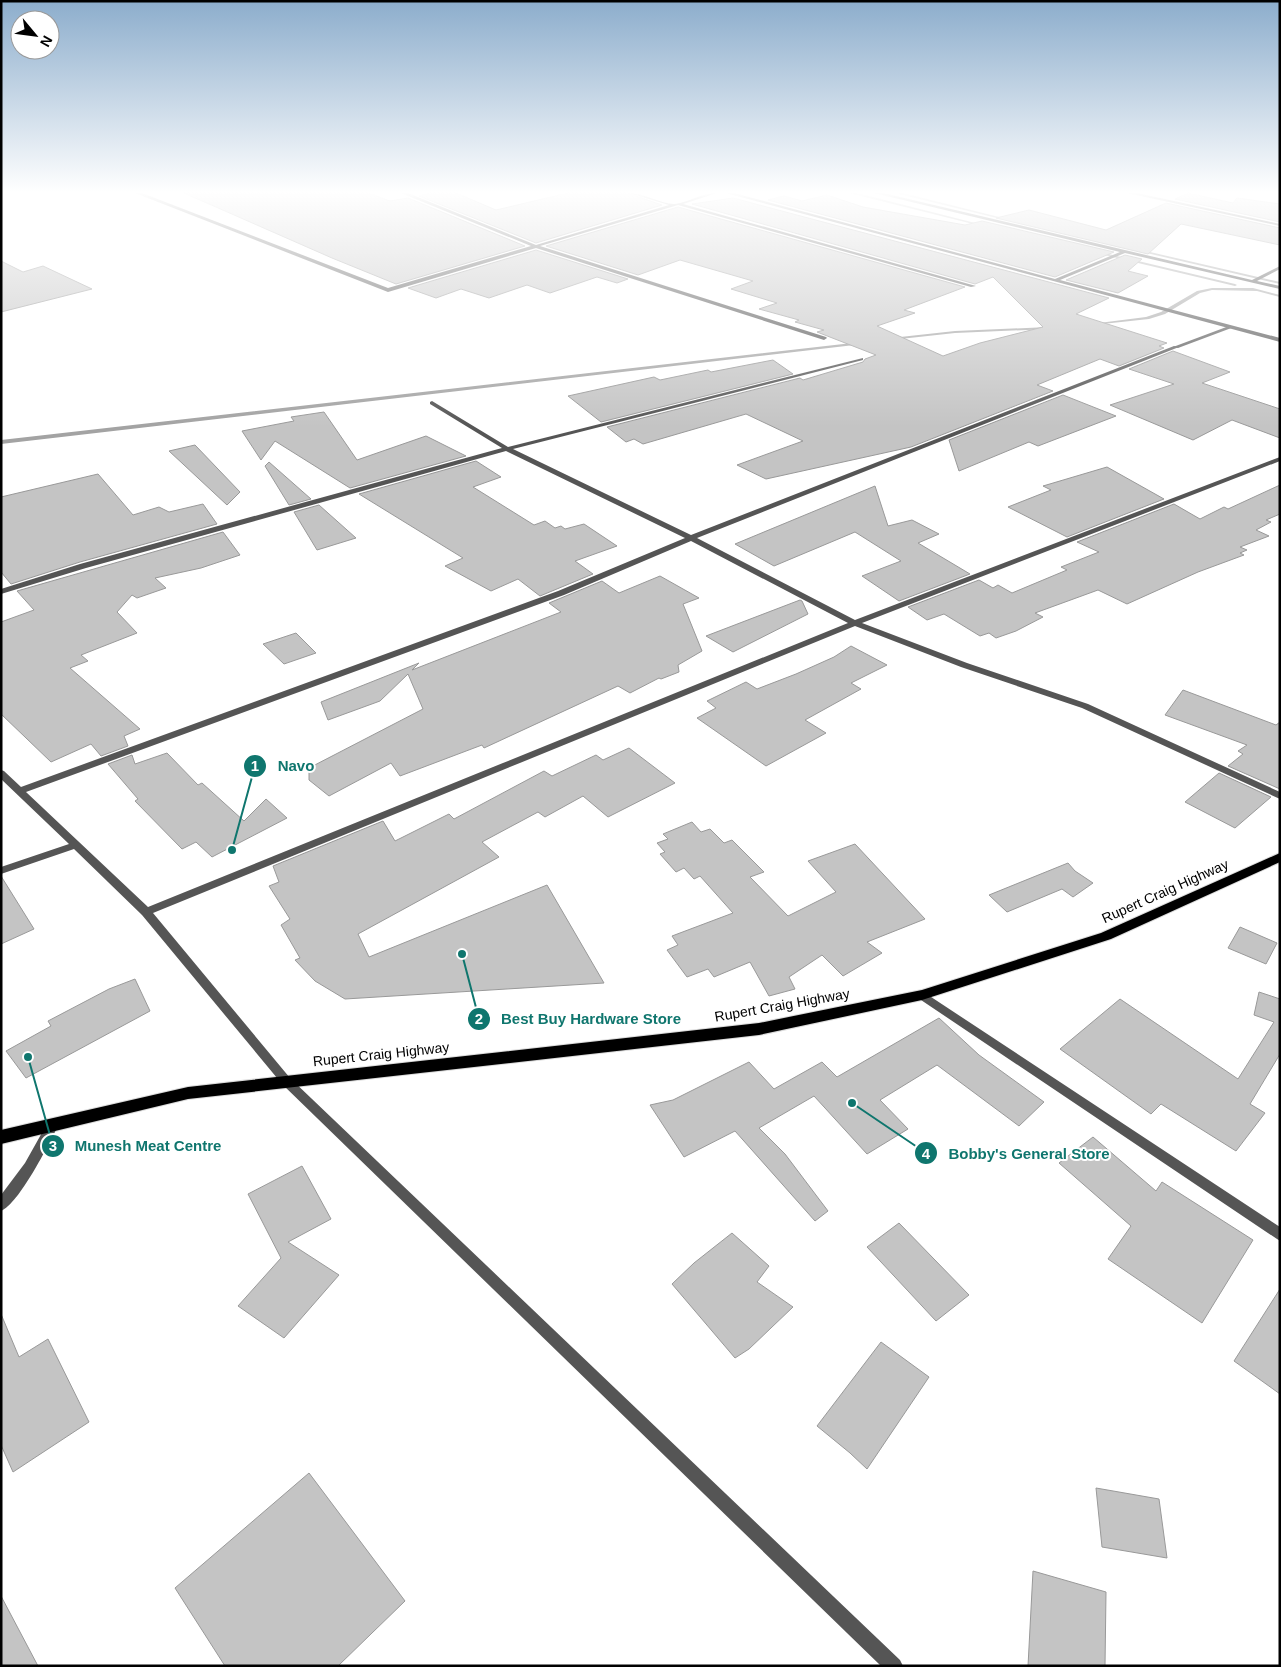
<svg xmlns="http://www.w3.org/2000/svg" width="1281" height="1667" font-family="Arial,sans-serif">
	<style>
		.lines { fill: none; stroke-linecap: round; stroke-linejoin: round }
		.stream { fill: #a3a3a3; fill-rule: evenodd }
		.building { fill: #c4c4c4; stroke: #999 }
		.primary-casing { stroke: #dbdbdb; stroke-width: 2 }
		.lane { fill: #555; fill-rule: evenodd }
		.street { fill: #555; fill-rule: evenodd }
		.primary { fill: #000; fill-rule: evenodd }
		.labels { text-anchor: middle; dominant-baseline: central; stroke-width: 4; stroke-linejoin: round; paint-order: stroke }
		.street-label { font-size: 14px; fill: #000; stroke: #fff }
		.leader { fill: none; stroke: #0f766e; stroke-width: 2 }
		.callout-dot { fill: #0f766e; stroke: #fff; stroke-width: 2 }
		.mark-label { font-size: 15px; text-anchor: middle; font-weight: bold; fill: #fff }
		.callout-label { font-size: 15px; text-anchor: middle; font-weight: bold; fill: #0f766e; stroke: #fff; stroke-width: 4; stroke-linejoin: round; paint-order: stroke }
	</style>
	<rect width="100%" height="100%" fill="#fff"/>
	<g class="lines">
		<path class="stream" d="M849,193H857L987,226L985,227Z
			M895,193H903L1011,220L1009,221Z
			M1137,249L1280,282V284L1138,251Z
			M1096,251L1235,284L1237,285L1235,286L1096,253Z
			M1212,288H1253L1280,295V297L1257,291L1212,290L1200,293L1165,314L1149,319L1093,325L1091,324L1146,317L1161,312L1197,291Z
			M1048,327L1050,328V329L955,333L891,340L889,339L891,338L955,331Z
			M861,342L863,343V344L1,444V440Z"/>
	</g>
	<path class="building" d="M184,193H368L390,201L408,198L525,246L396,284L332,258Z
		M430,193H456L496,210L568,193H627L662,205L536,243L419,196Z
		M1188,193L1233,203L1237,198L1280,204V222L1175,199Z
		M827,195L863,207L965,225L982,221L1114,252L1055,277L768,200L784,196L802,201Z
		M733,198L1109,298L1076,314L1167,343L1159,346L1164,348L1119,366L1100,359L1037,385L1053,391L911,447L766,479L737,465L803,441L746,414L643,444L634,439L626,442L607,427L800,378L803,380L863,362L865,359L876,355L817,332L824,330L795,322L799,320L759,309L777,303L731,289L753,281L680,260L638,275L546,246L678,207L965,287L904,310L915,313L877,326L943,356L980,343L1043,327L993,277L975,284L692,204Z
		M1166,203L1280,228V245L1181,224L1148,254L996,218L1029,210L1106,230Z
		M536,250L628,279L617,283L597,277L550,293L527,285L489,298L461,289L436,298L408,288Z
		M1125,255L1142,259L1128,271L1148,276L1118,293L1066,280Z
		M1,261L23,272L43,266L92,289L1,312Z
		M1173,351L1230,372L1202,383L1280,409V438L1232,420L1193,440L1110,405L1174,384L1129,369Z
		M773,360L793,374L601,422L568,396L654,377L660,380L708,370L711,372Z
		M1063,395L1116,416L1038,446L1029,442L959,471L949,440Z
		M324,412L357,460L426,436L466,456L350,488L275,441L261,460L242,431L294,421L291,417Z
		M195,445L240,492L227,505L169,451Z
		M476,461L501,477L473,487L534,525L545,521L555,528L561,526L565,529L584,524L617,546L575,561L593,574L540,596L518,579L491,591L445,566L463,558L359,494Z
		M269,462L311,499L289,505L265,466Z
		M1107,467L1164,499L1067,537L1008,507L1051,490L1043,486Z
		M98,474L133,515L159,507L169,512L203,504L217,524L80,562L11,584L1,572V497Z
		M1280,485V514L1266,520L1271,522L1256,530L1269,536L1240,547L1247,550L1240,553L1244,555L1198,572L1127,604L1098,590L1035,613L1043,617L1016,631L996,638L989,633L980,636L944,614L927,620L908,607L979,580L993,588L998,585L1012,593L1067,570L1061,567L1099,552L1077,542L1174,504L1200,519L1224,507L1228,509Z
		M875,486L888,526L912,520L939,534L918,543L970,574L899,601L862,576L901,561L855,532L774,566L735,544Z
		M319,505L356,538L317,550L294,512Z
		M223,532L240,555L201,568L155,578L166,588L137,598L132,595L117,612L137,633L81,655L88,661L70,668L140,729L124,736L128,746L101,756L91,744L51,762L1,714V622L34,610L17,591Z
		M660,576L699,598L683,604L702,651L678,665L679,672L661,679L659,678L630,693L618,686L484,748L482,745L400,776L391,763L329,796L309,780V768L423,709L408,674L380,701L328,720L321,702L419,663L412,670L561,612L549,603L602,581L619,593Z
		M800,600L802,601L808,614L733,652L706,636Z
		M296,633L316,653L284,664L263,644Z
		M851,646L887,665L851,683L861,689L805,720L826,733L766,766L697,718L716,708L707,701L746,682L757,689L796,674L834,657Z
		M1183,690L1276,725L1280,722V789L1228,766L1243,754L1238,751L1247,745L1165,715Z
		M629,748L675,783L608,817L583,796L545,817L538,812L482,842L499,857L358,934L369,957L547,885L604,983L345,999L315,981L295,960L300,958L281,925L290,919L269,886L279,882L273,866L383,821L395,841L449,814L454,819L544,771L552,776L596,755L603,760Z
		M167,753L198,785L202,783L244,821L266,799L287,818L212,857L196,842L182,849L135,801L138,799L108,764L132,755L135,764Z
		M1219,773L1271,797L1235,828L1185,802Z
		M692,822L701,832L710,829L724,843L732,840L764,872L750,877L788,916L836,892L808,861L855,844L925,919L867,942L882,953L843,976L822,955L789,977L795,989L769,996L750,962L714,977L708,969L687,977L667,950L678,945L672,936L733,913L700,876L694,879L684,868L676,872L660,854L665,852L657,843L668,839L663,834Z
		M1068,863L1075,871L1093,883L1073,897L1062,889L1007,912L989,895Z
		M1,876L34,929L1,944Z
		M1240,927L1277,943L1266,964L1228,948Z
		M135,979L150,1011L26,1078L6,1051L51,1026L48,1021L109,989Z
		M1259,992L1280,999V1054L1250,1104L1265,1113L1236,1151L1161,1104L1151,1114L1060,1049L1120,999L1238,1079L1274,1022L1254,1015Z
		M939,1018L979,1055L1044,1102L1019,1126L937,1065L880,1100L908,1129L867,1154L814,1096L759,1128L785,1154L828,1211L815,1221L735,1131L684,1157L650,1105L673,1100L749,1062L774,1089L822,1062L837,1077Z
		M1093,1137L1156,1191L1162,1182L1253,1240L1202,1323L1108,1259L1131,1226L1059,1163Z
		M302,1166L331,1219L288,1242L339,1275L284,1338L238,1306L281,1258L248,1194Z
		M899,1223L969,1295L936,1321L867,1247Z
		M732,1233L769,1266L757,1282L793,1307L749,1349L735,1358L672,1284L694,1263Z
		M1280,1289V1394L1234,1361Z
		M1,1314L19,1357L48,1339L89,1422L13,1472L1,1445Z
		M881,1342L929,1377L867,1469L850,1453L817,1426Z
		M309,1473L405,1601L338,1666H225L175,1588Z
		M1096,1488L1159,1499L1167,1558L1102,1547Z
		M1033,1571L1106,1592L1105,1666H1028Z
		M1,1596L38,1666H1Z"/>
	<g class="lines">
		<defs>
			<path id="primary" d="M1280,853V862L1111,939L922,1000L759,1035L188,1099L1,1144V1130L188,1087L759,1023L922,990L1101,933Z"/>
		</defs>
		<use href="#primary" class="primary-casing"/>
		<path class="lane" d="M1229,326L1234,327L1178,348L1173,347Z
			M52,1121L56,1122L58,1126C49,1144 19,1204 1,1211V1195L25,1163L48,1122Z"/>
		<path class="street" d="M135,193H142L388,288L531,246L401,193H408L536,245L669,205L629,193C644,193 663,205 675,204C689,202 702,193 717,193L683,204L976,286L971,287L678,205L540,246L826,337L827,338L824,340L536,248L388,292Z
			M726,193H734L1055,279L1120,252L874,193H883L1252,280L1280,266V269L1257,281L1280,286V289L1125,253L1060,280L1280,338V342Z
			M1127,193H1137L1280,224V226Z
			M1174,346L1179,347L697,538L855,620L1280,457V461L862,623L967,663L1088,704L1280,792V799L1082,708L961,667L855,626L153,913L290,1078L900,1660L903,1666H881L282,1084L142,915L74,849L1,874V867L69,844L1,779V770L4,771L21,787L558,591L685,538L506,451L86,568L1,594V589L80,564L502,448L430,404V402L432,401L508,447L863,358V360L513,449L691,535ZM691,541L848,623L148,907L26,792L564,595Z
			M922,991L1280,1227V1241L918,998L916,995L918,992Z"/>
		<use href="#primary" class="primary"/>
	</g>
	<linearGradient id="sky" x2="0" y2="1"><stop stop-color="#8cadcc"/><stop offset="0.45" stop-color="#fff"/><stop offset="1" stop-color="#fff" stop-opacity="0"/></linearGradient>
	<rect width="1281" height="427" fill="url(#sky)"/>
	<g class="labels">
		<g class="street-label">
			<text transform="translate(1165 891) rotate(-24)">Rupert Craig Highway</text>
			<text transform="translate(782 1005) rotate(-10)">Rupert Craig Highway</text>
			<text transform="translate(381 1054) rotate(-6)">Rupert Craig Highway</text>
		</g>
	</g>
	<path class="leader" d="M232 850L255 766M462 954L479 1019M28 1057L53 1146M852 1103L926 1153"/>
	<g class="callout-dot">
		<circle cx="232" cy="850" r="5"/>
		<circle cx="462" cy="954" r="5"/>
		<circle cx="28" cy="1057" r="5"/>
		<circle cx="852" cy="1103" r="5"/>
		<circle cx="255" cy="766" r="12"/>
		<circle cx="479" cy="1019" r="12"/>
		<circle cx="53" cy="1146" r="12"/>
		<circle cx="926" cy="1153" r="12"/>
	</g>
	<g class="mark-label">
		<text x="255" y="771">1</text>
		<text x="479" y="1024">2</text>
		<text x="53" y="1151">3</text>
		<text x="926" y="1159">4</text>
	</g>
	<g class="callout-label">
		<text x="296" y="771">Navo</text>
		<text x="591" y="1024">Best Buy Hardware Store</text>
		<text x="148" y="1151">Munesh Meat Centre</text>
		<text x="1029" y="1159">Bobby's General Store</text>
	</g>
	<rect width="1281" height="1667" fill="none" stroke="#000000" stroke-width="5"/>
	<g transform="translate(35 35) rotate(119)"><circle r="24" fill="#ffffff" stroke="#999999"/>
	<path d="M0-4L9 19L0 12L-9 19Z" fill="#000000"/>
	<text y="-8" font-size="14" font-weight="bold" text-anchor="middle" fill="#000000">N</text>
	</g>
</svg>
